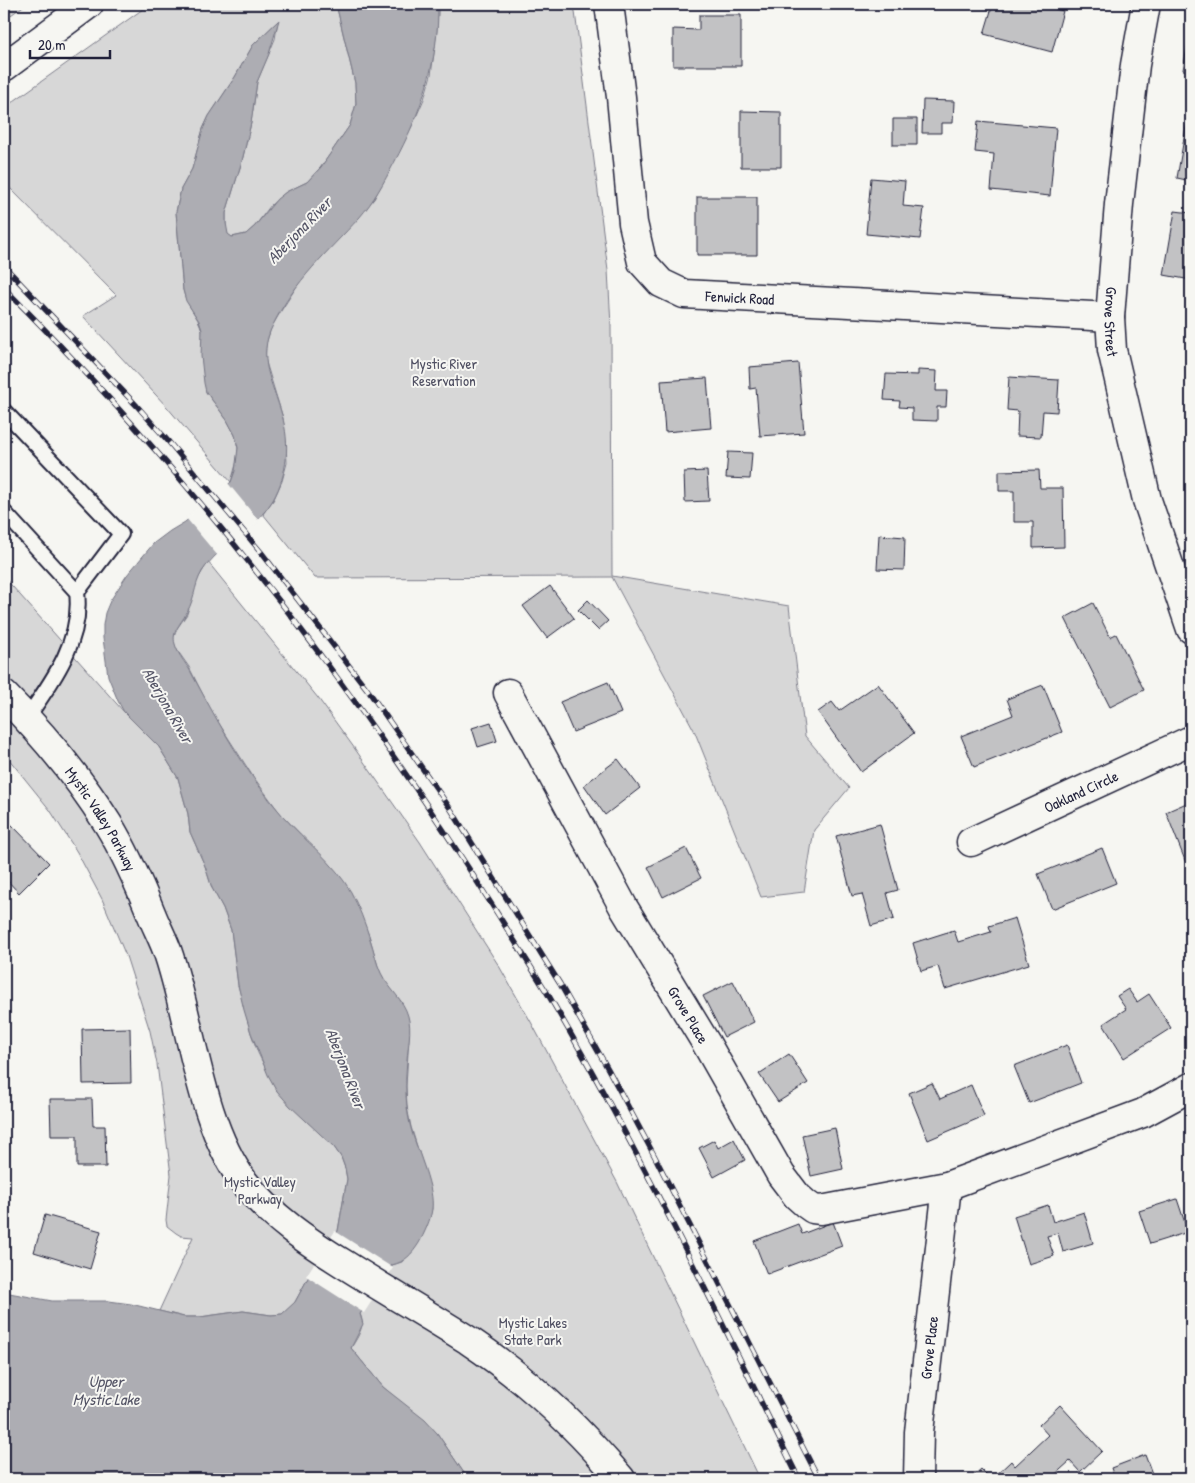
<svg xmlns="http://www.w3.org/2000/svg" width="1195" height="1483" font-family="'Patrick Hand',sans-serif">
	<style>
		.green { fill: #d7d7d7; stroke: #7c7c89 }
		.water { fill: #adadb3; stroke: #757583 }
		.pier { fill: #f6f6f2 }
		.building { fill: #c2c2c4; stroke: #22223b }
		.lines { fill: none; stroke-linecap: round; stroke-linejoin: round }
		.lane-casing { stroke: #22223b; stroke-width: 18 }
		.street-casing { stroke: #22223b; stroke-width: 31 }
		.secondary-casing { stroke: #22223b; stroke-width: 31 }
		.lane { stroke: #f6f6f2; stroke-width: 14 }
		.street { stroke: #f6f6f2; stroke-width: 28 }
		.secondary { stroke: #f6f6f2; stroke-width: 28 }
		.rail-casing { stroke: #22223b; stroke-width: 5.5 }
		.rail { stroke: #f6f6f2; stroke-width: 4; stroke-dasharray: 11; stroke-linecap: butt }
		.labels { text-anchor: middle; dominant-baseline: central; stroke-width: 4; stroke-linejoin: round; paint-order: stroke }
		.street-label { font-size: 15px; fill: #22223b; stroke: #f6f6f2 }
		.park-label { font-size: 15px; fill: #4f4f62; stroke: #f6f6f2 }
		.water-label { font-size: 16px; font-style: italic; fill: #535365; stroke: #f6f6f2 }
	</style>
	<rect width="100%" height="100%" fill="#f6f6f2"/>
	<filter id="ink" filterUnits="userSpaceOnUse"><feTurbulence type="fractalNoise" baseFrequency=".02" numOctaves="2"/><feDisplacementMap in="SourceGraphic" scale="10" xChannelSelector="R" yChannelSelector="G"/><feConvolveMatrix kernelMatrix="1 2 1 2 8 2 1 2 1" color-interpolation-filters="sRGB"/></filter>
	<g filter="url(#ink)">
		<path class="green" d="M4,4H26L4,20Z
			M150,4H336L355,83L356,104L350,125L321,167L307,182L286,192L271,205L255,226L246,234L232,237L228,235L226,230V213L242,161L251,123L257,82L275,39L278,21L253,45L235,77L209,116L203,129L192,169L181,189L176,212L183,290C187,307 197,314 202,330L206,392L227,420L235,435L238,448L237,461L231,482L167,407L83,316L116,295L4,182V108Z
			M438,4H574L608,270L611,326L612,576L789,606L805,736L849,788L814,830L804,892L761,897L694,730L612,577L315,578L263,514L274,499L282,481L287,463L286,444L283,418L265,359L266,344L271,328L281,311L304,275L374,199L413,124L424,99L431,75L437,30Z
			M208,562L318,698L355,749L420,842L499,966L531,1022L617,1182L760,1479H468L437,1433L383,1387L351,1348C357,1338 366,1326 360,1314L392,1265L402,1262L432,1209L427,1178L411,1127L407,1107L406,1086L409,1036L401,1001L388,987L379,970L369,935L333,868L280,813L252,775L211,711L189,667L177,650L173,641L174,633L187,614L196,582Z
			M4,577L124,712L159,747L178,778L188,814L190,832L205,866L212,888L223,908L231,930L238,985L251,1033L258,1053L277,1091L305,1120L322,1134L334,1147L341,1157L345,1168L347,1179L338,1231L308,1278L295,1302L289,1309L282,1314L271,1315L243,1311L200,1317H184L159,1311L193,1237L181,1236L176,1233L167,1226L166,1220L171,1175L157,1064L150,1031L126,956L102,899L77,852L50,810L4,753Z"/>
		<path class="water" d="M336,4H438C439,61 421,113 394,163C384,182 374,201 359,218C327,253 295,280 273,325C256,358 273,383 282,415C290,444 288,473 273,500C257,527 226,541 206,566C194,580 196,597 187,612C182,623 171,631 175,644C178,656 188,665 193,676C219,724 246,774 283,816C305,841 334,862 351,892C359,907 365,923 370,939C374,950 376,963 381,973C388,988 404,1000 408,1016C412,1030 408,1046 407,1060C405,1084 405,1108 412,1132C418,1152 435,1189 432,1209C431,1219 424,1234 419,1243C412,1254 405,1262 392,1265L360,1314L363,1324L351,1348L383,1387L425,1420L437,1433L468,1479H4V1292L52,1301H109L131,1304L184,1317H200L243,1311L271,1315L282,1314L295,1302L308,1278L338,1231L347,1179L345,1168L341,1157L334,1147L290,1106L277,1091L268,1075L251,1033L244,1010L238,985L231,930L223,908L212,888L205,866L190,832L188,814L178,778L159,747L124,712L118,701L108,676L103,638V625L105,613L110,601L127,575L154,543L170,531L185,522L231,482L235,471L238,448L235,435L227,420L206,392L204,383L201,356L202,330L199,321L186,301L183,290L176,212L181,189L192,169L203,129L209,116L235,77L253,45L279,20L269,54L257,82L251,123L242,161L226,213V223L228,234L232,237L246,234L255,226L277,199L286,192L307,182L321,167L350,125L356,104L355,83Z"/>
		<path class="pier" d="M227,482L259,521L218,556L186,518Z
			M335,1231L393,1268L364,1313L306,1276Z"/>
		<path class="building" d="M993,4H1035L1063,11L1052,52L984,34Z
			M699,15H741V66H673V29L699,30Z
			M1191,24V71L1183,70Z
			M923,100L954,101L953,123H941V133H922Z
			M741,111L781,112V167H741Z
			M893,119H917V145H893Z
			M978,121L1056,128L1050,196L991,190L994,154L975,152Z
			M1187,121L1191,122V181L1177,178Z
			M871,178L905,181L903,206L924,208L920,239L866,234Z
			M697,197H757V255H697Z
			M1175,211L1191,213V280L1164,275Z
			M798,363L804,433L760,436L756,388L750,389L749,367Z
			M918,370L937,371L936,391H947L946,407H937V421L912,420V408L899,407L900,401L884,400L886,374L918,375Z
			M1009,377L1059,380L1057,412L1043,411L1041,437L1017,436L1018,411L1007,410Z
			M707,378L711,428L665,432L661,381Z
			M728,452L752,453L750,479L726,478Z
			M1039,470L1040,488H1063L1064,547L1033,548V522H1014V491H999V471Z
			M707,471L709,501L685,502L684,472Z
			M879,535L905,537L904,570L877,569Z
			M550,586L574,618L547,638L523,606Z
			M588,600L608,621L598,630L578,610Z
			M1093,603L1110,637L1116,634L1144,690L1110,707L1065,618Z
			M608,682L621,713L573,732L560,702Z
			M878,684L914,733L861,772L818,712L832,702L839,711Z
			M1043,685L1062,732L974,767L961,736L1013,715L1007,699Z
			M491,722L497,741L478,747L472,728Z
			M618,759L640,788L605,815L584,785Z
			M1191,801V867L1188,868L1166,812Z
			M11,824L49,863L19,893L4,877V831Z
			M880,824L898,890L887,893L894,919L871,926L862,894L852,896L836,836Z
			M686,848L701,878L663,897L648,867Z
			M1102,848L1116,883L1052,909L1038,874Z
			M1015,918L1029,964L945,989L938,966L921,971L913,943L954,930L958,942L991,932L989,926Z
			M733,981L754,1022L724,1037L703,996Z
			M1128,989L1137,1002L1149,994L1171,1028L1124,1058L1103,1024L1126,1009L1117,996Z
			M130,1028L131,1083L83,1084L82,1029Z
			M1067,1045L1081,1083L1029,1103L1014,1066Z
			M789,1054L808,1083L778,1102L759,1074Z
			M932,1083L940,1099L971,1085L984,1116L928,1140L909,1093Z
			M50,1099H92L93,1126H105L106,1167H77V1136H51Z
			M835,1128L843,1169L811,1176L802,1135Z
			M734,1139L745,1160L714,1177L699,1148L714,1140L718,1148Z
			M4,1196L10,1199L4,1212Z
			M1177,1199L1188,1232L1150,1244L1139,1211Z
			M1048,1205L1053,1222L1084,1212L1093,1243L1063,1252L1058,1233L1047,1236L1054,1256L1029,1264L1014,1216Z
			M45,1215L101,1231L90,1269L34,1252Z
			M833,1222L842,1246L767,1274L754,1241L798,1224L802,1234Z
			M1060,1405L1102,1451L1080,1472L1070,1461L1050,1479H992L1011,1461L1015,1466L1048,1435L1039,1425Z
			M1145,1455L1154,1479H1115L1111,1468Z
			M981,1469L991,1479H970Z"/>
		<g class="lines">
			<defs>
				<path id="lane" d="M4,411L121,534L77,592
					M4,512L77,592C83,640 52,682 26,719"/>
				<g id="street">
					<path id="s1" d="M609,4L621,97L633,223L642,262L661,283L684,294L1110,317"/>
					<path id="s2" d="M508,693L624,908L706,1043L781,1175L797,1196L806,1204L813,1209L821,1210L947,1186L1143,1113L1191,1087"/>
					<path id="s3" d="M971,842L1191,740"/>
					<path id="s4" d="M918,1479L919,1432L947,1186"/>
				</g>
				<g id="secondary">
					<path id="s5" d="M1146,4L1135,65L1119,204L1110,317L1112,350L1147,500L1191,629"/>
					<path d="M4,67L89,4"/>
					<path id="s6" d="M4,695C43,734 79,778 108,824C126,853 140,886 153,918C158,930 165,943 169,956C192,1026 200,1123 244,1182C271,1217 307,1241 344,1264C385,1290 427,1314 468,1340C525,1378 577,1426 621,1479"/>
				</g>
			</defs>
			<use href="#lane" class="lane-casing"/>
			<use href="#street" class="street-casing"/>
			<use href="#secondary" class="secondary-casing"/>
			<use href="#lane" class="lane"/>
			<use href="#street" class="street"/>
			<use href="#secondary" class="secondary"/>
			<defs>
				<path id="rail" d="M4,266L137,406L168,441L261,552L367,689L452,811L560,984L608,1069L654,1155L819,1479
					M4,288C190,474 352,683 492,905C510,934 528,962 546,991C639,1149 718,1315 799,1479"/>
			</defs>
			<use href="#rail" class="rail-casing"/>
			<use href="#rail" class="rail"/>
		</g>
	</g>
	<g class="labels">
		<g class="street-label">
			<text stroke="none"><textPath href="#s1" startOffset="370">Fenwick Road</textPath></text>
			<text stroke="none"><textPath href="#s5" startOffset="320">Grove Street</textPath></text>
			<text stroke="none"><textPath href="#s3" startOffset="121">Oakland Circle</textPath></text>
			<text stroke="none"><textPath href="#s6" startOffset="158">Mystic Valley Parkway</textPath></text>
			<text stroke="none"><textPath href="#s2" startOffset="369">Grove Place</textPath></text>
			<text stroke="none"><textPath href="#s4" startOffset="132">Grove Place</textPath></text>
		</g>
		<g class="park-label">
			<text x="444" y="363">Mystic River<tspan x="444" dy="17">Reservation</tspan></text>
			<text x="260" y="1181">Mystic Valley<tspan x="260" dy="17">Parkway</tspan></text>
			<text x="533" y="1322">Mystic Lakes<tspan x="533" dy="17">State Park</tspan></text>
		</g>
		<g class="water-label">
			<text transform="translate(299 230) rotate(-46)">Aberjona River</text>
			<text transform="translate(168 705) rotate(60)">Aberjona River</text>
			<text transform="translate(346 1068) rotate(69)">Aberjona River</text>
			<text x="106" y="1381">Upper<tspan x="106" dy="18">Mystic Lake</tspan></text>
		</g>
	</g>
	<rect width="1195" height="1483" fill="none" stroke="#f6f6f2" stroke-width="20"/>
	<rect x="10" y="10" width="1175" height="1463" fill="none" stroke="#22223b" stroke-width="2" filter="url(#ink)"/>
	<path d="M30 50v8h80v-8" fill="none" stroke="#22223b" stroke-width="2.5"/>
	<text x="38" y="50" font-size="15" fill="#22223b" stroke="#f6f6f2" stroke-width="4" paint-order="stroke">20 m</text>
</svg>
